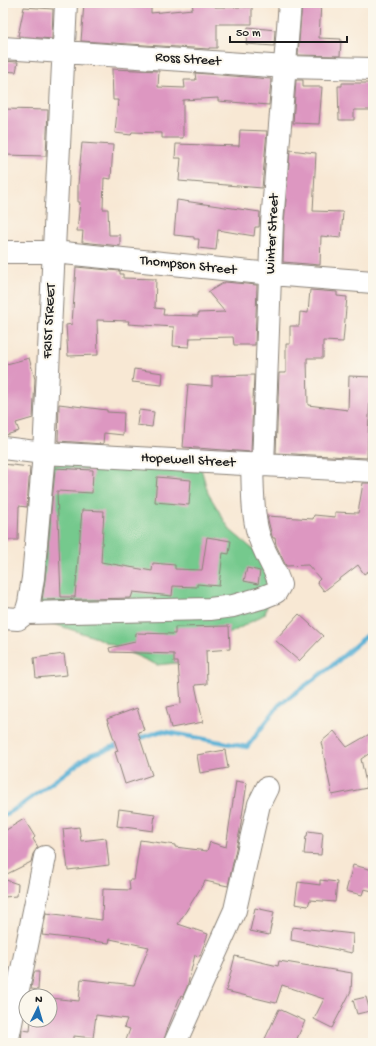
<svg xmlns="http://www.w3.org/2000/svg" width="376" height="1046" font-family="'Gochi Hand',sans-serif">
	<style>
		.green { fill: #75c98d; stroke: #487254 }
		.lines { fill: none; stroke-linecap: round; stroke-linejoin: round }
		.stream { stroke: #58b0d5; stroke-width: 4.5 }
		.building { fill: #dd97c1 }
		.minor-casing { stroke: #8a8278; stroke-width: 24 }
		.minor { stroke: #fff; stroke-width: 22 }
		.labels { text-anchor: middle; dominant-baseline: central; stroke-width: 4; stroke-linejoin: round; paint-order: stroke }
		.street-label { font-size: 14px; fill: #1c1c1c; stroke: #fbf7ec }
	</style>
	<rect width="100%" height="100%" fill="#fbf7ec"/>
	<filter id="ink" filterUnits="userSpaceOnUse"><feTurbulence type="fractalNoise" baseFrequency=".025" numOctaves="2"/><feDisplacementMap in="SourceGraphic" scale="8" xChannelSelector="R" yChannelSelector="G"/><feConvolveMatrix kernelMatrix="1 2 1 2 8 2 1 2 1" color-interpolation-filters="sRGB"/></filter>
	<filter id="wash" filterUnits="userSpaceOnUse"><feTurbulence type="fractalNoise" baseFrequency=".012" numOctaves="4" result="noise"/><feDisplacementMap in="SourceGraphic" scale="16" xChannelSelector="R" yChannelSelector="G"/><feGaussianBlur stdDeviation="0.9" result="paint"/><feColorMatrix in="noise" values="0 0 0 0 0 0 0 0 0 0 0 0 0 0 0 0 0 1.4 0 .05"/><feComposite in="paint" operator="in"/></filter>
	<g filter="url(#wash)">
		<rect width="100%" height="100%" fill="#f8e8d4"/>
		<path class="green" d="M46,464L200,465L208,493L230,530L261,556L272,585L265,614L220,639L195,661L157,665L97,638L33,617Z"/>
		<g class="lines">
			<path class="stream" d="M135,740L161,731L247,747L279,705L333,665L373,630
				M3,816L20,806L90,755L122,744"/>
		</g>
		<g id="blocks">
			<path class="building" d="M84,3H151V13L193,9L192,3H215V7H252V24H217V48H209V49L81,41Z
				M302,3H321L319,38L341,39L340,56L298,55Z
				M24,7L53,9L52,39L18,36Z
				M248,27L275,30L274,46L246,44Z
				M3,61L18,62L16,72L3,71Z
				M112,69L159,71L158,87L185,88L184,80H196L195,73L271,79L269,105L218,101V98L183,100V138H162V133L132,132L131,135L115,133L118,100H113Z
				M296,80H303V87H322L319,124L293,123Z
				M342,83H373V110H354V120H339L338,86H342Z
				M3,109L48,110L46,156L3,155Z
				M240,130L267,131L262,188L179,181L181,158H175L176,144L239,146Z
				M82,143L113,145L111,179L104,178L103,209H108L109,235H120V246L82,242L83,231H77L80,202H78V184Z
				M290,150L316,153L313,211L343,212L341,238L321,236L320,265L283,262L284,224Z
				M177,200L260,212L259,227H255L254,236L218,230L216,250L198,248L199,239H194V237L174,235Z
				M76,267L120,271V274H123V278L156,279L155,308L164,309L163,315L198,316V313L225,312L208,292L225,282L257,285L255,345H234L233,337L190,338L189,347L173,346L174,327L128,324L129,321L97,320L98,355L68,356L66,325L72,324Z
				M310,290L337,292V296L347,297L343,342L323,341V358H307L308,405L348,410L349,376L373,377V396H370L367,458L276,453L279,373H286V344H290V326H299L300,312L308,313Z
				M29,358L35,379L33,418L16,423L19,431L3,436V365Z
				M134,369L163,373L162,385L132,382Z
				M254,375L251,452L183,447L188,384L212,386V376Z
				M59,404L107,410V412L124,413L123,435L104,433L103,444L58,441Z
				M139,410L154,412L152,427L137,425Z
				M3,464L30,467L27,507L19,506L18,540H3Z
				M55,468L93,470L92,493L57,491L61,597H75L82,510L104,511L101,562L152,571L153,563L175,565V569L202,570L207,537L231,541L229,554L223,553L219,586L197,584V587L173,586L172,596L133,592L131,598L42,600L45,579Z
				M157,477L191,480L189,505L155,502Z
				M363,483H373V568L364,574L358,565L324,591L317,582L320,579L308,565L286,566L276,545L275,538H273L272,536L267,516L313,519L314,515L335,517V512L358,513Z
				M247,568L260,571L258,584L244,581Z
				M299,614L323,636L299,661L275,640Z
				M229,626L230,649L206,651L207,684L195,685L203,722L171,728L166,707L181,704L178,662H174V654L110,652L109,648L135,642L136,633L175,634V627Z
				M64,654L67,675L36,678L34,658Z
				M137,708L144,730L138,732L152,775L125,784L115,752L118,751L107,719Z
				M334,731L347,747L373,732V751L361,759L367,788L332,795L321,742Z
				M225,750L228,768L200,773L197,755Z
				M236,781L247,783L240,830L228,886L205,881L178,924L208,934L200,956L195,955L187,987L183,996L181,995L168,1027L163,1043H125L130,1029L124,1027L127,1019L96,1015L93,1038L74,1036V1043L21,1042L22,1030L30,1031L31,1020H50V998L79,1001L81,979L134,985L149,947L110,939L109,943L42,935L46,913L102,920L103,889L130,890L129,880H134L140,840L175,845V847L207,851L210,842L226,847Z
				M119,809L155,814L153,831L117,826Z
				M24,819L35,837L33,839L38,847L33,854L31,862L3,876V832Z
				M79,827L81,841L106,838L109,865L68,870L63,829Z
				M308,831L323,833L321,855L304,854L306,836H307Z
				M353,865L373,870V891L364,889L362,895L346,891Z
				M3,879L18,884L17,896L3,897Z
				M320,880L337,882L335,902L310,900L308,906L295,904L298,882L320,885Z
				M255,908L274,912L269,935L250,931Z
				M292,927L353,934L352,953L291,940Z
				M235,956L278,966L279,961L352,973L351,991L332,1028L314,1019L324,999L282,985L276,1003L226,991Z
				M3,968L9,969L6,984H3Z
				M34,972H39L38,990L31,989Z
				M366,997L370,1011L357,1014L353,1000Z
				M279,1009L305,1021L295,1043H263Z"/>
		</g>
	</g>
	<g filter="url(#ink)">
		<use href="#blocks" fill-opacity="0" stroke="#8a8278" stroke-width="1"/>
		<g class="lines">
			<defs>
				<path id="minor" d="M3,48L286,67L373,69
					M3,252H54L271,274L373,282
					M3,448L44,453L373,471
					M263,465L272,223L290,3
					M26,613L210,609L233,606L261,598L276,592L280,585C275,567 263,552 258,533C252,512 253,487 252,465
					M3,618L18,619L26,613L29,603L33,578L44,453L66,3
					M7,1043L45,857
					M175,1043L235,910L259,804L267,788"/>
			</defs>
			<use href="#minor" class="minor-casing"/>
			<use href="#minor" class="minor"/>
		</g>
	</g>
	<g class="labels">
		<g class="street-label">
			<text transform="translate(188 60) rotate(4)">Ross Street</text>
			<text transform="translate(273 234) rotate(-87)">Winter Street</text>
			<text transform="translate(188 266) rotate(6)">Thompson Street</text>
			<text transform="translate(50 321) rotate(-87)">FRIST STREET</text>
			<text transform="translate(188 461) rotate(3)">Hopewell Street</text>
		</g>
	</g>
	<rect width="376" height="1046" fill="none" stroke="#fbf7ec" stroke-width="16"/>
	<g transform="translate(38 1008) rotate(5)"><circle r="19" fill="#fbf7ec" stroke="#a29f99"/>
	<path d="M0-3L7 15L0 10L-7 15Z" fill="#1f6fb2"/>
	<text y="-6" font-size="11" font-weight="bold" text-anchor="middle" fill="#1c1c1c">N</text>
	</g>
	<path d="M230 36v6h117v-6" fill="none" stroke="#1c1c1c" stroke-width="2"/>
	<text x="236" y="36" font-size="12" fill="#1c1c1c" stroke="#fbf7ec" stroke-width="3" paint-order="stroke">50 m</text>
</svg>
